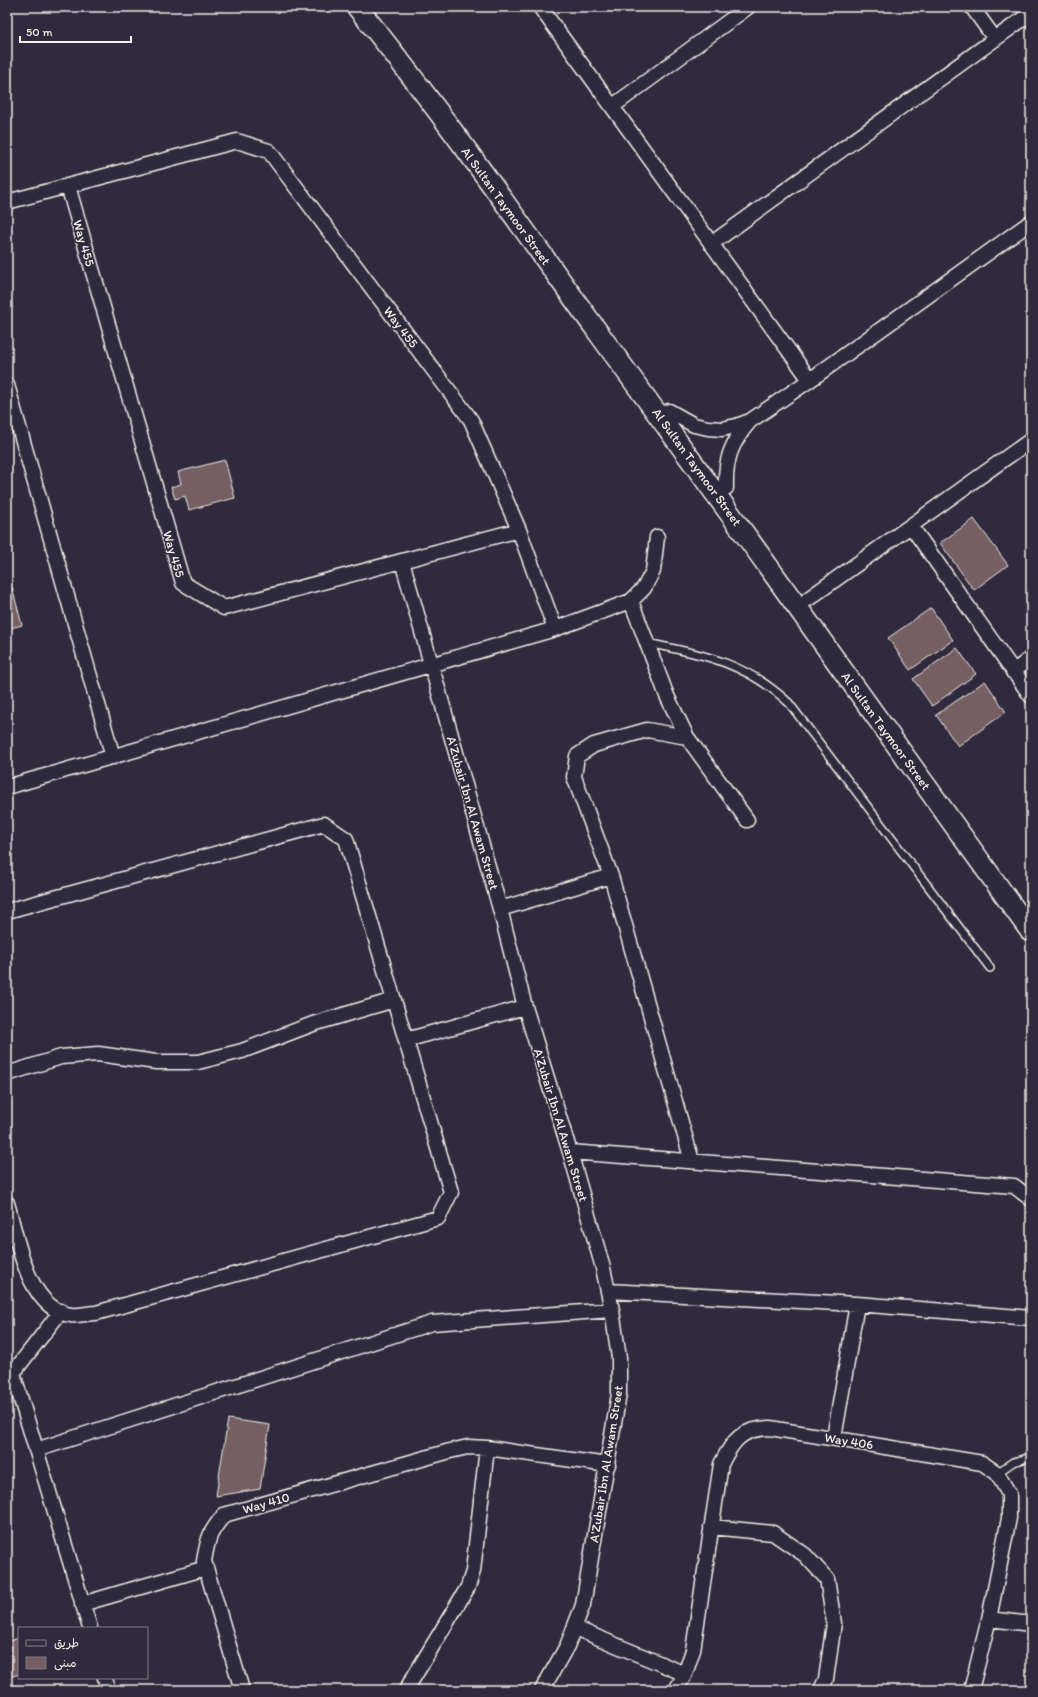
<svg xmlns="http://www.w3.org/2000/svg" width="1038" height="1697" font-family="Itim,'Playpen Sans Arabic',sans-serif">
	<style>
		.building { fill: #745e62; stroke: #f4f1e8 }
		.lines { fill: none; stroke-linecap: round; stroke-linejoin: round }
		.lane-casing { stroke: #f4f1e8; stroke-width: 10 }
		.street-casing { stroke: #f4f1e8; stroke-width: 17 }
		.secondary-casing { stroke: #f4f1e8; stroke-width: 23 }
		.lane { stroke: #2f2a3d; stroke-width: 7 }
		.street { stroke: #2f2a3d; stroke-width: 14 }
		.secondary { stroke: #2f2a3d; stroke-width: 20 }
		.labels { text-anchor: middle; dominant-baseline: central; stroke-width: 3; stroke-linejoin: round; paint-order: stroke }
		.street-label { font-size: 13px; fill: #f4f1e8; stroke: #2f2a3d }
	</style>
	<rect width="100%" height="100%" fill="#2f2a3d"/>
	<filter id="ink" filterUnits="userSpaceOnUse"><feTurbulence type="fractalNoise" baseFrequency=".025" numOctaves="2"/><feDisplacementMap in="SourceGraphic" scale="8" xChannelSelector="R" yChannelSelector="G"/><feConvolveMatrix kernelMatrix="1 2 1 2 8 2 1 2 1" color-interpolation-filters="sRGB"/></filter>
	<g filter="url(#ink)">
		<path class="building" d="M225,460L235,498L189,510L185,496L175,499L171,487L181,484L178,472Z
			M974,519L1008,565L974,590L940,543Z
			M12,587L22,625L7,629V588Z
			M931,608L953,640L910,670L888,638Z
			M957,648L976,674L932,706L913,679Z
			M985,681L1006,712L958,746L936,715Z
			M228,1419L270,1425L260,1489L216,1496Z
			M19,1638V1674L10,1677L7,1665V1642Z"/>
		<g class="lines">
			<defs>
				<path id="lane" d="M647,643C704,655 745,662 789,703L990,968
					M997,1473L1013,1462L1031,1457"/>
				<path id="street" d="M540,7L810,380
					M972,7L995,39
					M613,106L748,7
					M68,186L183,583L224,608L519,530
					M7,202L237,141L269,151L471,420L519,530L555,629
					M711,244L1031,13
					M7,385L113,757
					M669,411L694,425L708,428L722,429L736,426L750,421L810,380L1031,222
					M726,488C725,459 731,443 750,421
					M911,526L1031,696
					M402,561L500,909L525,1007L570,1152L603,1268L612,1310L619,1358V1394L583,1605L567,1646L542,1690
					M808,599L1031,440
					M631,601L667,696L687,737
					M1013,672L1031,658
					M7,787L555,629L631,601L644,588L653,571L657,537
					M500,909L611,876
					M7,911L324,824L346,839L451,1192L438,1218L96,1313C88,1313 79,1316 71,1315C27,1309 17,1237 7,1203
					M406,1040L525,1007
					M7,1074L61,1057L98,1054L156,1062H198L242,1051L313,1024L394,1000
					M570,1152L1014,1186L1031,1199
					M692,1161L611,876L574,777L577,756L594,745L647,730L687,737L747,820
					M608,1291L857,1304L1031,1318
					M13,1373L90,1628
					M7,1375L13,1373L61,1311
					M834,1438L857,1304
					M36,1450L432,1323L612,1310
					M711,1527L773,1533L805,1555L827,1579L834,1623L826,1679L821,1690
					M82,1604L206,1568
					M989,1619L1031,1624
					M575,1628L685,1674
					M105,1678L108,1690
					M242,1690L204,1561C208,1538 209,1533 224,1515L450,1451L468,1447L487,1448L608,1465
					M406,1690L468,1587L473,1571L487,1448
					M676,1690L685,1674L693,1650L721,1464C733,1440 741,1429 770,1428L982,1463L997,1473L1009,1494V1518L989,1619L971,1690"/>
				<path id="secondary" d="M357,7C443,113 520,225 600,335C745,533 888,733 1031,932"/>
			</defs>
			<use href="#lane" class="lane-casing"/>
			<use href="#street" class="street-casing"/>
			<use href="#secondary" class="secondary-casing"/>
			<use href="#lane" class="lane"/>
			<use href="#street" class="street"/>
			<use href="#secondary" class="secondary"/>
		</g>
	</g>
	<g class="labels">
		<g class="street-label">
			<text transform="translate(506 206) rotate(54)">Al Sultan Taymoor Street</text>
			<text transform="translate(84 243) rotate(74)">Way 455</text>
			<text transform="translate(401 327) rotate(53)">Way 455</text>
			<text transform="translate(697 467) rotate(54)">Al Sultan Taymoor Street</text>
			<text transform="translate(174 554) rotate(74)">Way 455</text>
			<text transform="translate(886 731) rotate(54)">Al Sultan Taymoor Street</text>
			<text transform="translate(473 813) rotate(74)">A'Zubair Ibn Al Awam Street</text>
			<text transform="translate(561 1125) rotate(73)">A'Zubair Ibn Al Awam Street</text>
			<text transform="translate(849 1441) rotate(9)">Way 406</text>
			<text transform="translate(606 1464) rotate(-81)">A'Zubair Ibn Al Awam Street</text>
			<text transform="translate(266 1503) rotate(-16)">Way 410</text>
		</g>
	</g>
	<rect width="1038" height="1697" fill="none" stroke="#2f2a3d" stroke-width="24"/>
	<rect x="12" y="12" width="1014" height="1673" fill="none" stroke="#f4f1e8" stroke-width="1.5" filter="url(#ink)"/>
	<rect x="18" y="1627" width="130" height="52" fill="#2f2a3d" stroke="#7e7a81"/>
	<rect x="26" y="1640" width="20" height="6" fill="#2f2a3d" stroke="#7e7a81"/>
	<text x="54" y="1647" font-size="12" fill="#f4f1e8">طريق</text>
	<rect x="26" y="1657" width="20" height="12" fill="#745e62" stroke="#7e7a81"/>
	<text x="54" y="1667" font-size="12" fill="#f4f1e8">مبنى</text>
	<path d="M20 36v6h111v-6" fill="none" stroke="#f4f1e8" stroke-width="2"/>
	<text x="26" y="36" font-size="12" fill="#f4f1e8" stroke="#2f2a3d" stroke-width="3" paint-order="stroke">50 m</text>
</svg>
